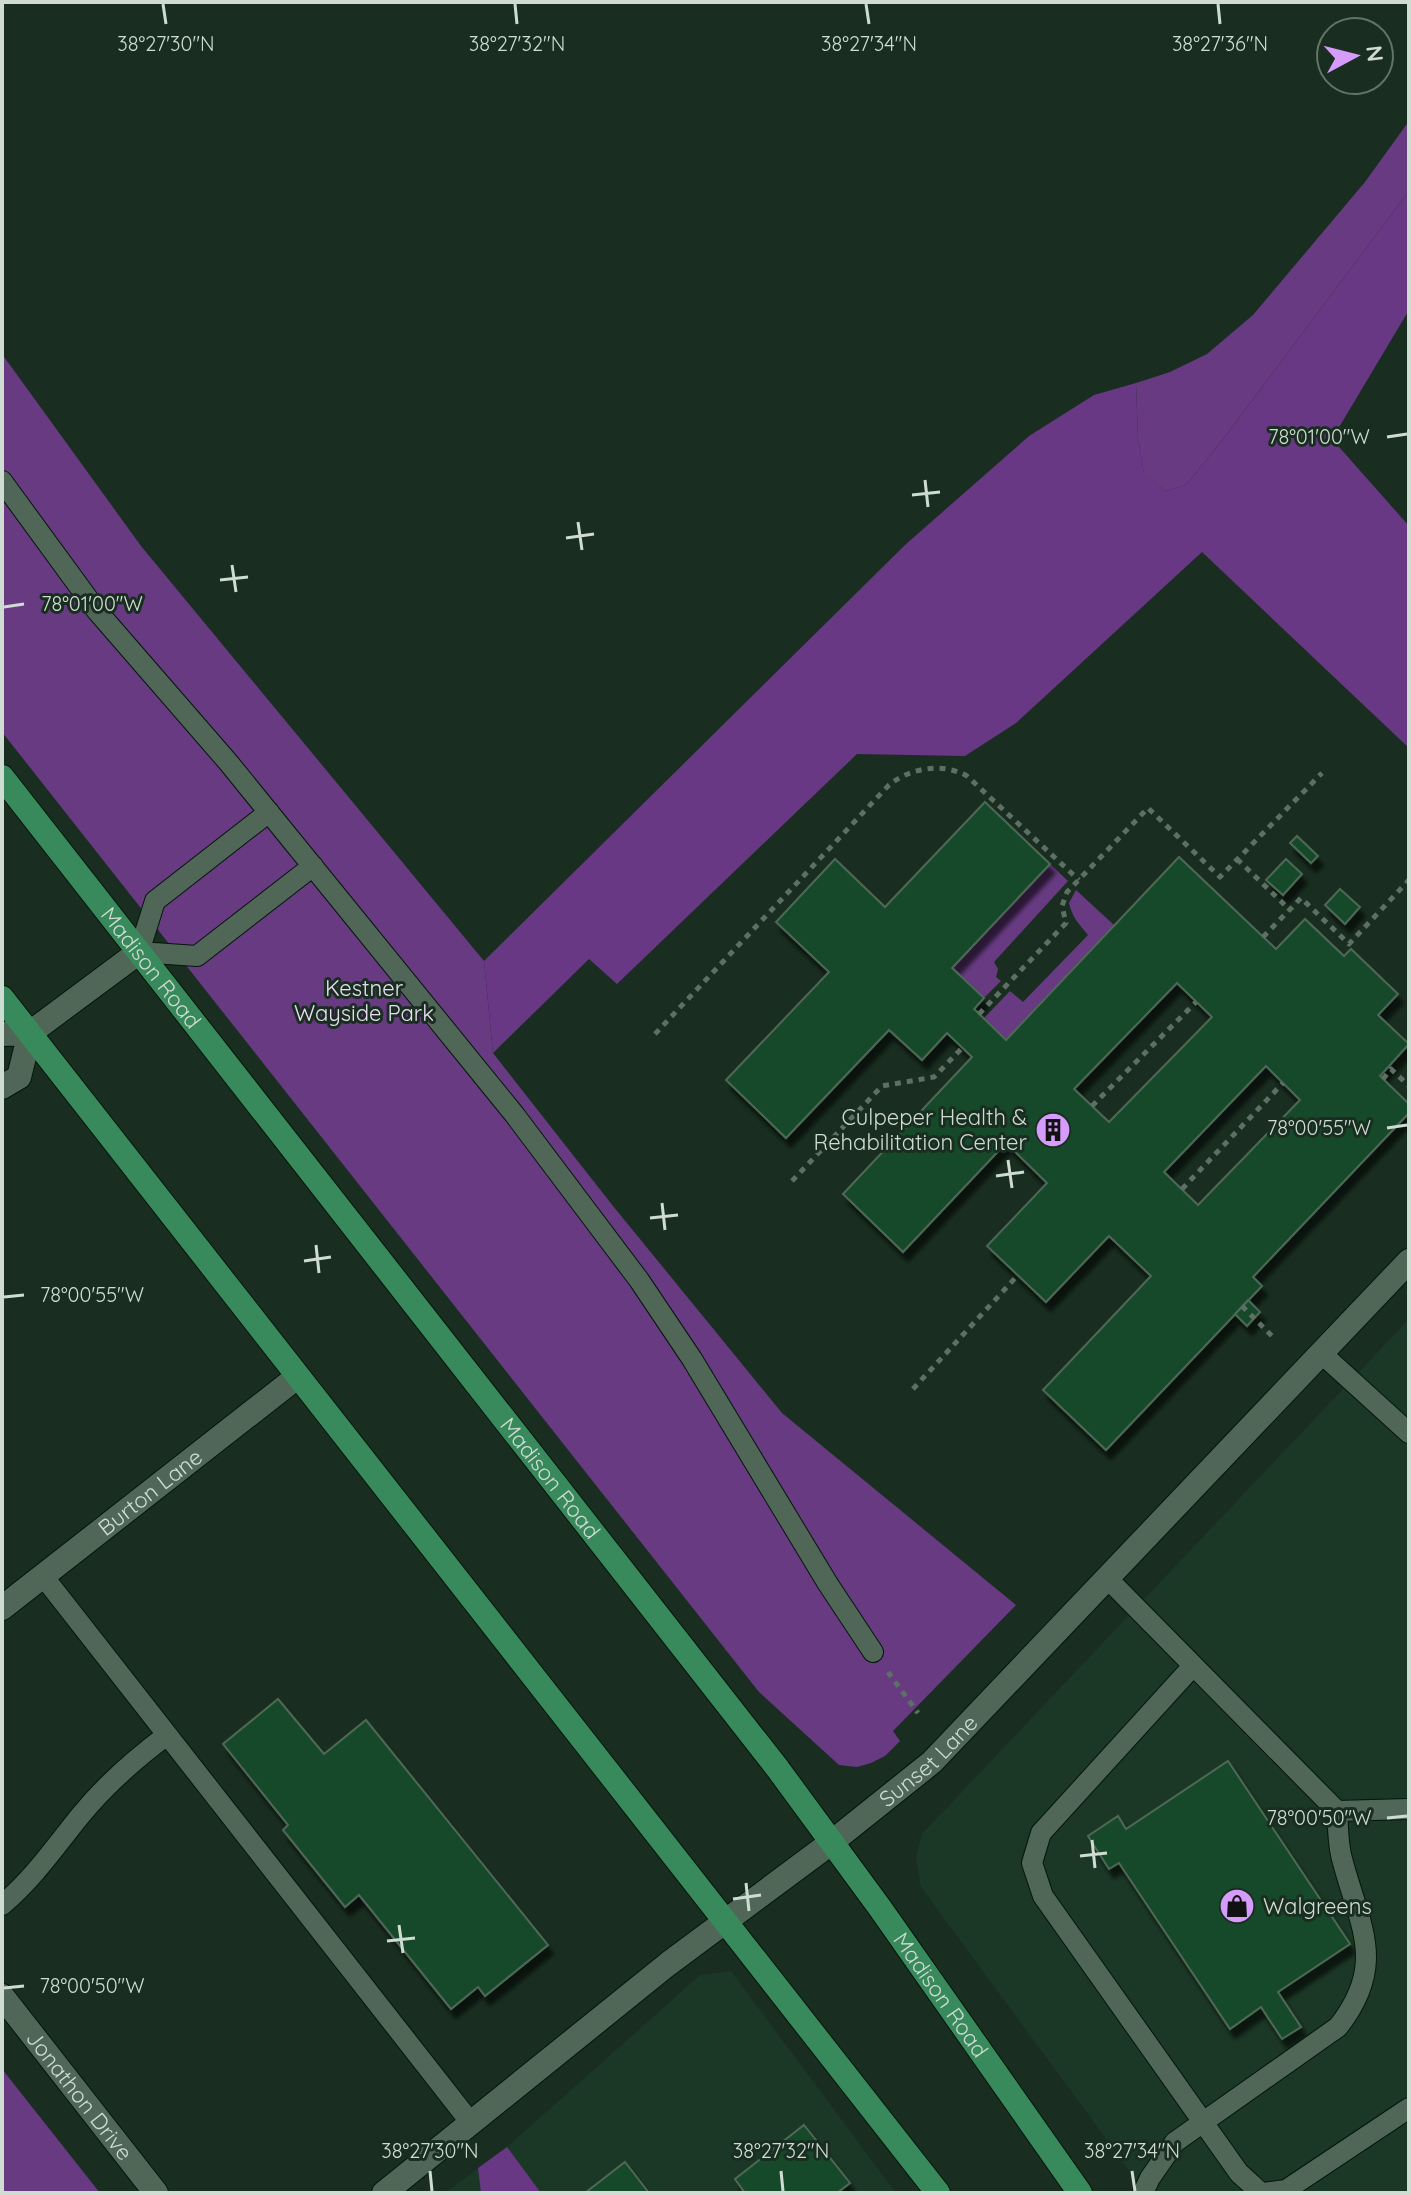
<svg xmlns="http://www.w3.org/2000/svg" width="1411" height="2195" font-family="Quicksand,sans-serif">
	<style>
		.built { fill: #1b3725 }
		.green { fill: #673a82 }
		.forest { fill: #683884 }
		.building { fill: #144a2b; stroke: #506857; stroke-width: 2; fill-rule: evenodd; filter: url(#shadow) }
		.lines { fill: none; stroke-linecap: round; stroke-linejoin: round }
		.service-casing { stroke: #03160a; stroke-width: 22 }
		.minor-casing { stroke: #03160a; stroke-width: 26 }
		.tertiary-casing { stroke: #03160a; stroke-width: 26 }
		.primary-casing { stroke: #03160a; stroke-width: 26 }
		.path { stroke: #5e7063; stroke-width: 5; stroke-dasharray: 6 6; stroke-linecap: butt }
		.service { stroke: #506757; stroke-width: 20 }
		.minor { stroke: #506757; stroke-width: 24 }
		.tertiary { stroke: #506757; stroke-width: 24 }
		.primary { stroke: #38895c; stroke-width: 24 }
		.ticks { fill: none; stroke: #cfdcd2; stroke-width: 3 }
		.labels { text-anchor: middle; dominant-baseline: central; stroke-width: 6; stroke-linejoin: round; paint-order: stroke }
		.street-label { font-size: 22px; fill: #cfdcd2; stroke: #192e20 }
		.park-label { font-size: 22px; fill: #e9dcf2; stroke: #192e20 }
		.poi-label { font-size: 22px; fill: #cfdcd2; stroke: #192e20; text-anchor: end }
		.ticks-label { font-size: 20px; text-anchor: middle; fill: #cfdcd2; stroke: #192e20; stroke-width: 6; stroke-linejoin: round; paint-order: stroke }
	</style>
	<defs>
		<filter id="shadow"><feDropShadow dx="5" dy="9" stdDeviation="2" flood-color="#0009"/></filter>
	</defs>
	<rect width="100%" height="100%" fill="#192e20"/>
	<path class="built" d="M1409,1319V2193H1146L921,1887L916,1858L922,1834Z
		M731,1971L896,2193H445L507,2147L700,1975Z"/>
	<path class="green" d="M1409,121V191L1227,434L1187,484L1166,491L1144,474L1138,438L1136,383L1170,372L1207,354L1253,315L1365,182Z
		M2,354L141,546L484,961L493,1053L613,1206L782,1413L1016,1605L893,1731L900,1741L885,1756L871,1763L857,1767L839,1765L759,1692L2,732Z
		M1050,864L1068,881L994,962L998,969L996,977L1001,981L984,998L952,968Z
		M1076,890L1114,925L1006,1040L984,1018L1010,991L1023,1002L1088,935C1079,924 1072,917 1069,903Z
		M2,2069L100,2193H2Z"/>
	<path class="forest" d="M1409,191V310L1332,439L1409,526V748L1202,552L1016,723L965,756L857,754L617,984L589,959L493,1053L484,961L905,545L1029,436L1094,395L1136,383L1138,438L1144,473L1166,491L1187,484L1227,434Z
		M507,2147L541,2193H481L478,2168Z"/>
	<path class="building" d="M985,802L1050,864L952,968L984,998L974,1009L1006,1040L1179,857L1276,949L1305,919L1344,956L1351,949L1398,994L1378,1015L1409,1044L1380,1076L1409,1104V1113L1253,1277L1262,1286L1106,1450L1043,1390L1151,1276L1109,1236L1046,1302L987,1246L1047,1183L1006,1143L903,1252L843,1194L972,1057L947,1033L922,1060L889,1030L786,1138L726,1080L829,972L776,922L835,859L885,907ZM1177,983L1212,1017L1109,1122L1074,1089ZM1266,1066L1300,1100L1198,1205L1164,1172Z
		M1297,836L1318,856L1311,863L1290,843Z
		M1286,859L1302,874L1283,895L1266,880Z
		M1340,889L1360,907L1345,924L1325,905Z
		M1248,1300L1260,1312L1247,1326L1235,1314Z
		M278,1699L324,1754L366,1720L548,1945L485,1996L478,1987L451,2009L359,1895L345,1907L283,1830L288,1825L223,1744Z
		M1228,1761L1350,1944L1278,1992L1301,2027L1282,2039L1261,2007L1230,2029L1119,1863L1109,1869L1088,1836L1118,1816L1126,1829Z
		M804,2125L850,2183L837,2193H745L735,2179Z
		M625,2162L649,2193H585Z"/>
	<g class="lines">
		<defs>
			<path id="service" d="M2,481L97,611L228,762L514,1114L639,1280L692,1359L828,1584L873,1652
				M269,812L155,901L139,952L197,956L313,866
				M1321,1353L1409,1433
				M43,1576L471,2123
				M1106,1577L1337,1811C1338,1826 1338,1841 1341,1855C1358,1924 1389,1962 1338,2027L1175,2142L1150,2178L1143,2193
				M1193,1666L1041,1833L1032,1863L1043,1896L1239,2173L1261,2193
				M1337,1811L1409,1809
				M2,1905C33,1879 55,1847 80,1816C106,1784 135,1759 167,1735
				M1263,2193L1286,2190L1409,2108"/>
			<g id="minor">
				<path id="s1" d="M2,1608L297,1377"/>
				<path id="s2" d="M832,1842L932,1762L1409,1261"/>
				<path id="s3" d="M2,1996L156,2193"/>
			</g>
			<path id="tertiary" d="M2,1034L30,1033L139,952
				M2,1087L19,1077L30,1033
				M384,2193L668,1964L832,1842"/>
			<g id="primary">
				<path id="s4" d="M2,777L778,1769L880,1908L1080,2193"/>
				<path d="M2,998L938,2193"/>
			</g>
		</defs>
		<use href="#service" class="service-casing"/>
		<use href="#minor" class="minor-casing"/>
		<use href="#tertiary" class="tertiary-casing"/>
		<use href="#primary" class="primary-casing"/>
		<path class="path" d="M1237,859L1290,910
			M1263,937L1301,898L1349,944L1409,880
			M979,1014L1066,923L1062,906L1067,892L1148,808L1220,877L1322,773
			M655,1034L889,785C910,768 942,762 967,776L1079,880
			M1383,1079L1391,1069L1409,1086
			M1092,1106L1196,1002
			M792,1181L882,1086L934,1077L962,1048
			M1182,1189L1283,1083
			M1242,1306L1276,1340
			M913,1389L1018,1275
			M888,1672L918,1713"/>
		<use href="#service" class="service"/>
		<use href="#minor" class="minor"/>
		<use href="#tertiary" class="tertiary"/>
		<use href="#primary" class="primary"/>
	</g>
	<path class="ticks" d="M163,4L166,24M515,4L517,24M866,4L869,24M1218,4L1220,24M1387,437L1407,434M925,480L928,507M912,495L940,492M578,522L582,550M566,538L594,534M232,565L236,592M220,580L248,577M4,607L24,604M1387,1128L1407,1125M1008,1160L1012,1188M996,1176L1024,1172M662,1203L665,1230M650,1218L678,1215M316,1245L319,1273M304,1261L331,1257M4,1297L24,1295M1387,1818L1407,1816M1092,1840L1095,1868M1080,1856L1107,1853M746,1883L749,1911M733,1899L761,1895M399,1925L403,1953M387,1941L415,1938M4,1988L24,1986M430,2171L432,2191M781,2171L783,2191M1132,2171L1135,2191"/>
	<defs>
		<symbol id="building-disc" viewBox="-11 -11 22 22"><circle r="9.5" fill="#d59cfb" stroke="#192e20"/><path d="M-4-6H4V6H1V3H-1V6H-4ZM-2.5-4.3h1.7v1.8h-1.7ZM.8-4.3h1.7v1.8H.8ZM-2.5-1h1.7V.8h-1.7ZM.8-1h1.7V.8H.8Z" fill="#111"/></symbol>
		<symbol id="shop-disc" viewBox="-11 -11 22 22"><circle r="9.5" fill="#d59cfb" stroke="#192e20"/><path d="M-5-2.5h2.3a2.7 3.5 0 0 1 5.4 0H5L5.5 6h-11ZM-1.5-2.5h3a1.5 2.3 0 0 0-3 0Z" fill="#111"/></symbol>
	</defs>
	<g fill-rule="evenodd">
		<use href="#building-disc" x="1033" y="1110" width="40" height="40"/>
		<use href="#shop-disc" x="1217" y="1886" width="40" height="40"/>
	</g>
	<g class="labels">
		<g class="street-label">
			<text stroke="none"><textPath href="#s4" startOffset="242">Madison Road</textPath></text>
			<text stroke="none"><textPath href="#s4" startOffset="890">Madison Road</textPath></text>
			<text stroke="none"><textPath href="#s1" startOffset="188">Burton Lane</textPath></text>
			<text stroke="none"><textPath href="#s2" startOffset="126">Sunset Lane</textPath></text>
			<text stroke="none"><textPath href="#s4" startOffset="1538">Madison Road</textPath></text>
			<text stroke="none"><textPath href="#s3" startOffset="126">Jonathon Drive</textPath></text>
		</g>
		<g class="park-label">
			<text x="364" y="988">Kestner<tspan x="364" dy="25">Wayside Park</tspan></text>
		</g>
		<g class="poi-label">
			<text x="1027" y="1117">Culpeper Health &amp;<tspan x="1027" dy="25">Rehabilitation Center</tspan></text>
			<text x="1263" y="1906" text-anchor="start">Walgreens</text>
		</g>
	</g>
	<g class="ticks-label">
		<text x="166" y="51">38°27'30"N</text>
		<text x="517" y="51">38°27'32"N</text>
		<text x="869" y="51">38°27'34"N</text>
		<text x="1220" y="51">38°27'36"N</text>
		<text x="1319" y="444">78°01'00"W</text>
		<text x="92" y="611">78°01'00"W</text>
		<text x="1319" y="1135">78°00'55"W</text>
		<text x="92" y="1302">78°00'55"W</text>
		<text x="1319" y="1825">78°00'50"W</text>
		<text x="92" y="1993">78°00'50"W</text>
		<text x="430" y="2158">38°27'30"N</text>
		<text x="781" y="2158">38°27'32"N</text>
		<text x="1132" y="2158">38°27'34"N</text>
	</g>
	<rect width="1411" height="2195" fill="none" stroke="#cfdcd2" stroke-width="8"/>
	<g transform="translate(1355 56) rotate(83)"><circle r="38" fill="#192e20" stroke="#627467" stroke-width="2"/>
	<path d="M0-6L14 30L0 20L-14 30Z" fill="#d59cfb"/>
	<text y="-12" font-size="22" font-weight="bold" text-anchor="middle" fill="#cfdcd2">N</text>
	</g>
</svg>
